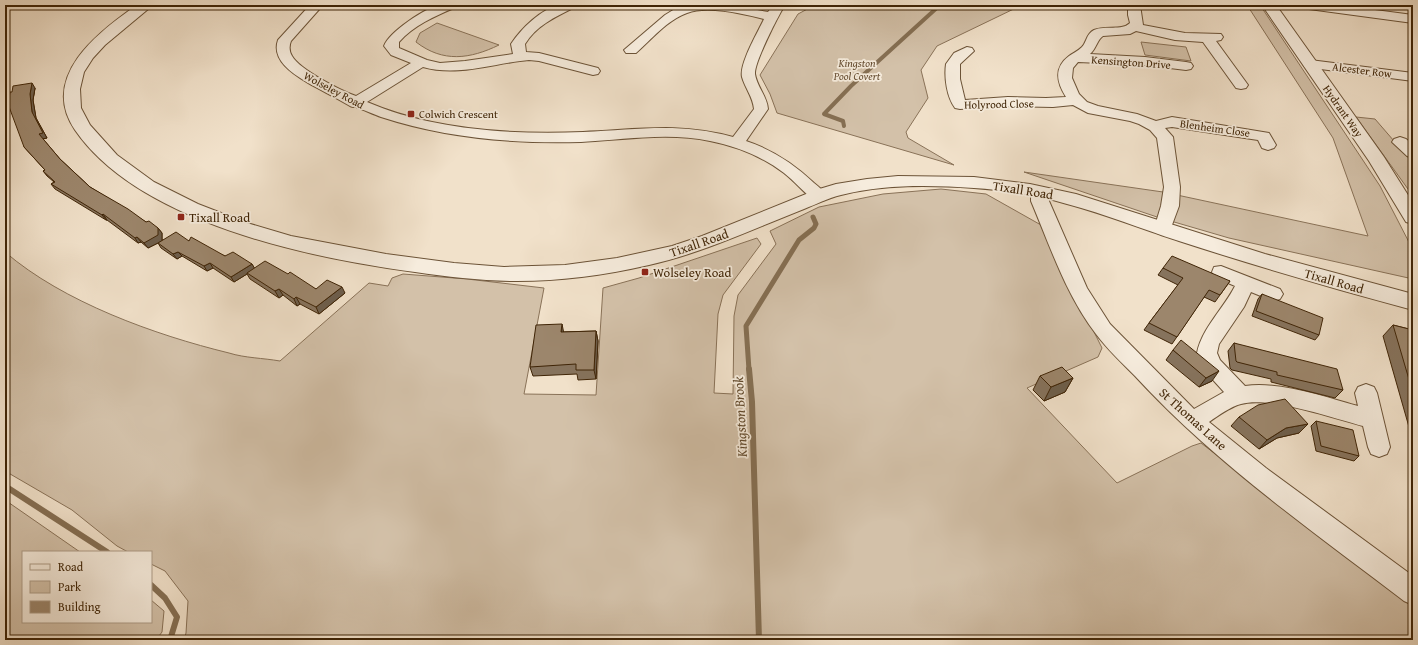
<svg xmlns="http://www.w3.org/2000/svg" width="1418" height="645" font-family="'Gentium Book Plus',serif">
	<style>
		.green { fill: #d3c1a9; stroke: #897258 }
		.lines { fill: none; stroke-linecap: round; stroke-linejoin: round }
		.stream-far2 { stroke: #856f53; stroke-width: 4 }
		.stream-far1 { stroke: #856f53; stroke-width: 5 }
		.stream { stroke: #856f53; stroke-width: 6 }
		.minor-casing { stroke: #6c5337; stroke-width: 2 }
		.tertiary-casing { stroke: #6c5337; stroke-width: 2 }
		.minor { fill: #f6ecdd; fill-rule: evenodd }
		.tertiary { fill: #f6ecdd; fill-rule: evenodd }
		.wall { fill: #86735d; stroke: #3f2406 }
		.shaded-wall { fill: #6d5e4c; stroke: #3f2406 }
		.building { fill: #9c866c; stroke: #3f2406 }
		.poi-dot { fill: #8f2418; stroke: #f6ecdd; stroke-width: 1.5 }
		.labels { text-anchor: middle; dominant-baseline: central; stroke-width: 3.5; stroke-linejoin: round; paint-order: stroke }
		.far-street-label { font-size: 11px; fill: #3f2406; stroke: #f6ecdd }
		.far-park-label { font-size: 11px; font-style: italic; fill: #644b2f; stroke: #f6ecdd }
		.far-poi-label { font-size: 11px; fill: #3f2406; stroke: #f6ecdd; text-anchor: start }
		.street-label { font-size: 13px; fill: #3f2406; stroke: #f6ecdd }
		.poi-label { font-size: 13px; fill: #3f2406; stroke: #f6ecdd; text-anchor: start }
		.water-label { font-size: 14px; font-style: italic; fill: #624a2d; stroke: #f6ecdd }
	</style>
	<rect width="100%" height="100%" fill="#f1e1ca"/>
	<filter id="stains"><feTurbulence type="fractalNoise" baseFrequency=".005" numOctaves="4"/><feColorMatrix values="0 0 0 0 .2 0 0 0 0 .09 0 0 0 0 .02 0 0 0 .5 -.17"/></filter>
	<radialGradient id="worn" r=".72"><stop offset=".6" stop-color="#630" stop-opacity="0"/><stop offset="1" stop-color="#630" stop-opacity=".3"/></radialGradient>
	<path class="green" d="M815,5H1022L937,46L921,70L928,98L906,132L908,138L954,165L777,113L770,94L760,75L798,14Z
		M1247,5H1260L1380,186L1413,250V279L1229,238L1157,217L1024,172L1163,192L1368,236L1333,138Z
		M437,23L499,45C470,59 443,63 416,42L420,33Z
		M1141,42L1186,47L1191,61L1145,55Z
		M1356,117L1375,119L1413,163V196Z
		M941,189L986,194L1041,225L1102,348L1098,357L1027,388L1117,483L1192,446L1201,443L1413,605V640H184L186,633L188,601L165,571L151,564V552H128L117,546L72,510L5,471V252C63,302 155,335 229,353C245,358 263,358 280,361L369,283L388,286L392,278L403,274L467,279L544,288L524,394L596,395L603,288L639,278L757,238L761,244L723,295L718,314L714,393L733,394L734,316L738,295L776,244L770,231L819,207L883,194Z
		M5,500L80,552H23V622H151V600L164,611L162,632L156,640H5Z"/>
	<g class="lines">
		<path class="stream-far2" d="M844,126L843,121L824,114L851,86L940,5"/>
		<path class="stream-far1" d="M749,370L746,326L799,240L814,228L816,224L813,217"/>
		<path class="stream" d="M749,369L752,402L759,640
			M5,486L107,552
			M151,585L165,598L177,617L170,640"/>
		<defs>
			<path id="minor" d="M310,5H323L291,41C289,46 289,51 292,56C300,70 340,90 356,96L411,63L391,55L384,46C389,32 426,7 441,5C446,4 451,5 456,5L454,8C435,16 413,26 399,42V48L427,60L440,63L465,61L513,54L511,44C521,29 541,9 559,5C564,4 570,5 575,5L573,8C555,17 536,26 525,44L526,52L539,53L598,68L600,71L598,74L593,75L539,61L529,60C494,63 458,77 423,67L367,102C432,130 513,135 583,132C637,130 679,122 733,137L754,109C753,97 745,88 742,77C739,64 758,32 764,19C743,14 708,5 687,13C667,20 651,40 636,53H626L624,50L665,15L678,7L686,5H730L768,12L773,5H785C778,16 754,63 755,74C757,87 767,96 768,109L746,141C773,150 794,164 814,183C819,187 824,191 827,196L825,200L819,201L813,200C803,191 794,181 784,173C763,157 736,146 710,141C667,132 624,140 581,142C514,144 445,138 381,117C373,114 364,110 356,107C354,107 351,107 350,106C337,98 322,91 308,83C293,74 271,60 278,40Z
				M1128,5H1140L1143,25L1185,33L1221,34L1223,37L1221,40L1216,41L1248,85L1246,88L1241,89L1236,88L1203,42L1175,40L1136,31L1130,34L1103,36C1097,40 1096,49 1090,54L1145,57L1186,62L1191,63L1193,66L1191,69L1186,70L1145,65L1078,62L1073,68L1072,78L1079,94L1087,102L1098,106L1137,114L1156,121L1172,117L1269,133L1276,145L1274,148L1268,150L1262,148L1258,140L1172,127L1165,128L1173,137L1180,187L1179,206L1169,233L1163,235L1157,233L1154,229L1161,206L1164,187L1157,138L1150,130L1139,124L1130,121L1088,113L1073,105L1053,107L1001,106L960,109L955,108C947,97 944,78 946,64L954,53L967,47L972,48L974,51L960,64V79L965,100L1008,97L1046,98L1066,97C1057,83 1053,68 1069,56C1073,53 1078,51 1082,47C1087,42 1086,34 1094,30C1105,25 1122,31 1130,23L1128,15Z
				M1303,5H1337L1413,15V23L1309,9L1305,8Z
				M1310,60L1413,73V81L1305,67L1303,64L1305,61Z
				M1400,137L1406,139L1413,145V158L1407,156L1392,142L1394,139Z
				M1039,187L1045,188L1047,192L1049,201L1087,288L1110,324L1194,409L1224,392L1204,370L1197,353C1202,328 1224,308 1235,286L1214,277L1212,272L1214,267L1221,266L1280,289L1283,294L1280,299L1273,301L1251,292L1244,307L1219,344L1217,353L1220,360L1245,386C1280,381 1325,397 1358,406L1355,393L1358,387L1366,384L1374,387L1377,393L1390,447L1387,454L1379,457L1371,454L1368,447L1363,426C1333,418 1270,396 1241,404C1230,407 1219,415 1209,422L1266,468L1413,576V605L1404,601C1311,530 1214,462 1135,376C1122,363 1107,349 1096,334C1066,295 1050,246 1031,201V192L1033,188Z"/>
			<path id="tertiary" d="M137,5H153L105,45L93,58L84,72L80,89L81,108L90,125L117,155L154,182L198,204L247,223L291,236L386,254L454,263L504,267L565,265L617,258L672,246L702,236L816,190L836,184L867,179L898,176L974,177L1030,184L1076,194L1265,254L1413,294V310C1334,289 1256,266 1179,241C1142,229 1105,214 1067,204C1037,195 1005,190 974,188C931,185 884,184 841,195C828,198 817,204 804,209C753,229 703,253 649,265C606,275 562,281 517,281C483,281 449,277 415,272C310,258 139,223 75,130C39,77 98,32 137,5Z
				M1262,5H1276L1384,157L1413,203V224L1406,222L1369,161Z"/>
		</defs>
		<use href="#minor" class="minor-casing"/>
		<use href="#tertiary" class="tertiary-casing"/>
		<use href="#minor" class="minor"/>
		<use href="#tertiary" class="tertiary"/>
	</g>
	<path class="wall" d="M35,88L33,100L36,118L47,138L43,139L60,159L90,187L146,222L158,228L162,233V240L189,241L225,256L252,264L254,268L316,289L345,293L319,314L300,304L297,306L283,295L279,298L250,279L247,274L234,282L213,268L207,271L182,256L177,259L161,248L158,243L148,248L141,242L138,243L107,220H106L55,189L51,184L54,182L47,176L43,171L45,170L24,147Z
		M1163,268L1230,281L1215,302L1204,297L1172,344L1144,330L1149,323L1178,285L1158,275Z
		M1262,294L1319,335L1315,340L1252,316L1258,299Z
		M1393,325L1413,330V441L1383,336Z
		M596,331L598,341L596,379L578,380L577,374L533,376L530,367L563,332Z
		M1234,343L1343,390L1335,398L1271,382V379L1232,370L1230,368L1228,351Z
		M1173,350L1212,381L1199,387L1166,360Z
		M1040,376L1073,378L1065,392L1044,401L1033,390Z
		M1239,417L1308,424L1299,433L1277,438L1259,449L1231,426Z
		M1316,421L1359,456L1354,461L1316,451L1311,426Z"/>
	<path class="shaded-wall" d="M32,83L35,88L33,100L36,118L47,138L42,139L39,134L32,112L30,94Z
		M103,214L107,220H106L102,215Z
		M158,228L162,233V241L148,248L144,243Z
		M137,237L141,242L138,243L135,238Z
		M178,252L182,256L177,259L173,254Z
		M210,263L213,268L207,271L204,266Z
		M252,264L255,269L247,273V274L234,282L231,277Z
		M342,287L345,293L319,314L316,307Z
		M279,289L283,295L279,298L275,291Z
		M296,297L300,304L297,306L294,299Z
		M562,324L564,334L561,332Z
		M596,331L598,341L596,379L594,370Z
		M1219,371L1212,381L1199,387L1206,378Z
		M1073,378L1065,392L1044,401L1051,387Z
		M1308,424L1299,433L1277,438L1259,449L1267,440L1286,428Z"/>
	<path class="building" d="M32,83L30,94L32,112L43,133L39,134L60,159L90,187L128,209L146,222L149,221L158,228V235L144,243L137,237L135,238L103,214L102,215L51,184L55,182L43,171L45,170L24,147L8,104L10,92H12L13,86Z
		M176,232L189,241L191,237L225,256L233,252L252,264L231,277L210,263L204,266L178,252L173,254L158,243Z
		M1172,256L1230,281L1220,295L1209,290L1177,337L1149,323L1183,278L1163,268Z
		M265,261L288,274L290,272L316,289L327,280L342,287L316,307L296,297L294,299L279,289L275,291L247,273Z
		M1262,294L1323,318L1319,335L1256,311Z
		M562,324L561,332L596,331L594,370H576V364L530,367L536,325Z
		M1393,325L1413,330V393Z
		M1181,340L1219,371L1206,378L1173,350Z
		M1234,343L1337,369L1343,390L1277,375V372L1237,362L1236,361Z
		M1062,367L1073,378L1051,387L1040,376Z
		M1285,399L1308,424L1286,428L1267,440L1239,417L1258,405Z
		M1316,421L1353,430L1359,456L1321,446Z"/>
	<g class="poi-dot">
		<rect x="407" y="110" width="8" height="8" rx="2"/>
		<rect x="177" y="213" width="8" height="8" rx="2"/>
		<rect x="641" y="268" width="8" height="8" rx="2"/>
	</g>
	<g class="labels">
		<g class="far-street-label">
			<text transform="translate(1131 62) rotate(4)">Kensington Drive</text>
			<text transform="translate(1362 70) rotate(7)">Alcester Row</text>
			<text transform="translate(334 90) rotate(28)">Wolseley Road</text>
			<text transform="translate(999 104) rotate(-1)">Holyrood Close</text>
			<text transform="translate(1343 111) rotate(55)">Hydrant Way</text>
			<text transform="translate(1215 128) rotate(8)">Blenheim Close</text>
		</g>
		<g class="far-park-label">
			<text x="857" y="63">Kingston<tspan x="857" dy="13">Pool Covert</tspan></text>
		</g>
		<g class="far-poi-label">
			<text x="419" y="114">Colwich Crescent</text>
		</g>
		<g class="street-label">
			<text transform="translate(1023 190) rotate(9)">Tixall Road</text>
			<text transform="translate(699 243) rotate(-19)">Tixall Road</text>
			<text transform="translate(1334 281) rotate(16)">Tixall Road</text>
			<text transform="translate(1193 419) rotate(42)">St Thomas Lane</text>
		</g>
		<g class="poi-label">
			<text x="189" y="217">Tixall Road</text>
			<text x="653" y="272">Wolseley Road</text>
		</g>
		<g class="water-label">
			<text transform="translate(740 417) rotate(-93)">Kingston Brook</text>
		</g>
	</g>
	<rect width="1418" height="645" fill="none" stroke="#f1e1ca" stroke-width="20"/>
	<rect x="6" y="6" width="1406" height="633" fill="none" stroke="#3f2406" stroke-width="2"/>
	<rect x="10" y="10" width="1398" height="625" fill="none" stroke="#3f2406"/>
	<rect x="22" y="551" width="130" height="72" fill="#f6ecdd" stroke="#ad9c87"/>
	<rect x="30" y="564" width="20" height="6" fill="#f6ecdd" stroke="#ad9c87"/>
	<text x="58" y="571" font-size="12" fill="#3f2406">Road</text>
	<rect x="30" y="581" width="20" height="12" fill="#d3c1a9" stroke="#ad9c87"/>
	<text x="58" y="591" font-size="12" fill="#3f2406">Park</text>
	<rect x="30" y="601" width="20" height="12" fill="#9c866c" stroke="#ad9c87"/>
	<text x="58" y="611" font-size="12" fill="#3f2406">Building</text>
	<rect width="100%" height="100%" filter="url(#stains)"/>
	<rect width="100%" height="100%" fill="url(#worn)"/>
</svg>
